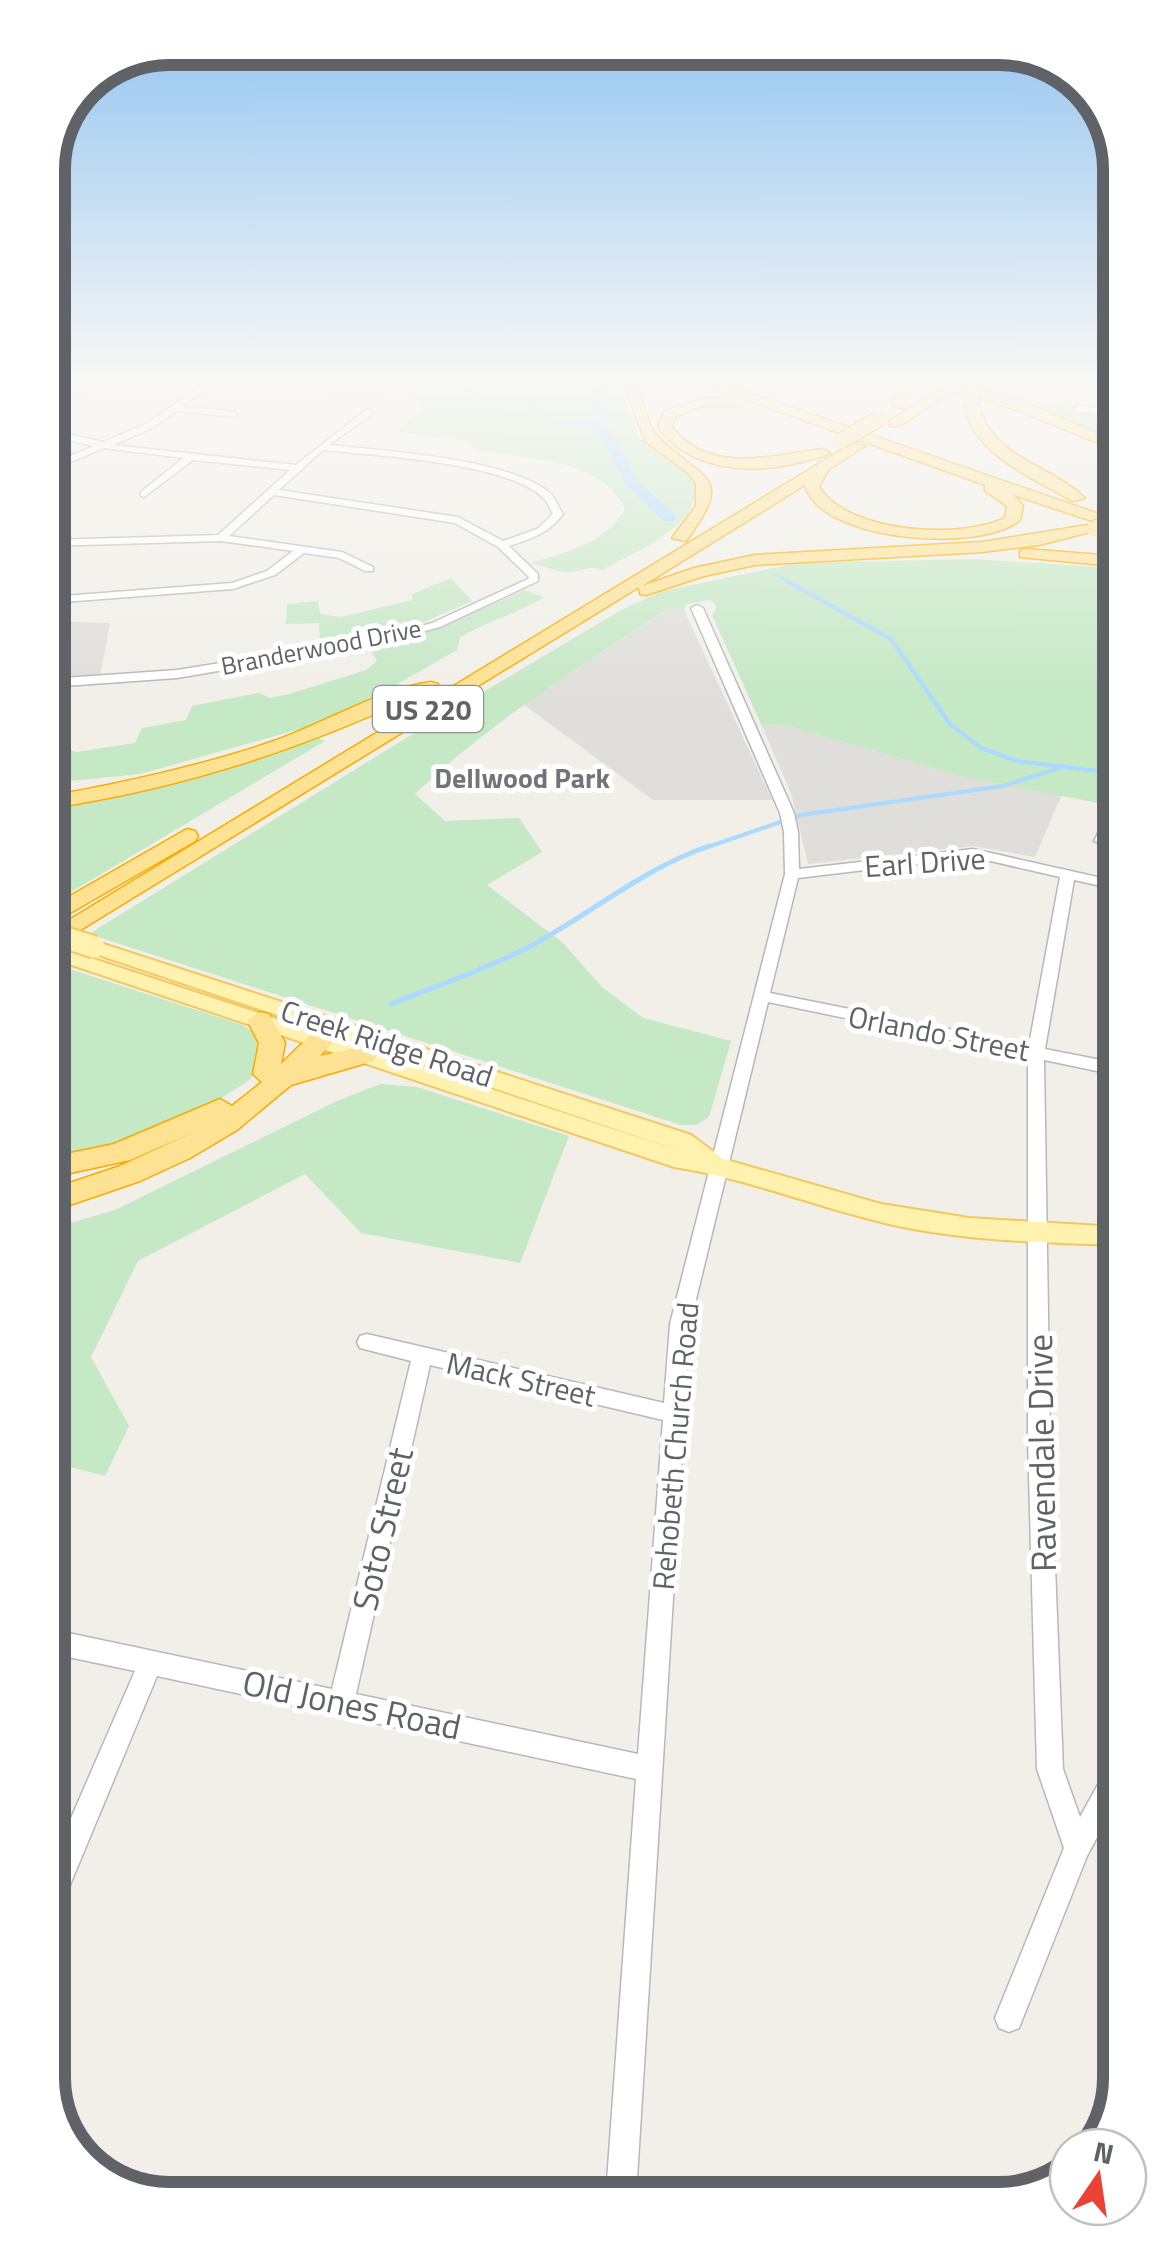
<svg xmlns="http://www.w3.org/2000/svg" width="1168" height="2247" font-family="'Titillium Web',sans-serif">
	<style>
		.industrial { fill: #e0deda }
		.green { fill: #c5e8c5 }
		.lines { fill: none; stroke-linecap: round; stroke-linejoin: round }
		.stream-far2 { stroke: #aadaff; stroke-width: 2.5 }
		.stream-far1 { stroke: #aadaff; stroke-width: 4 }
		.stream { stroke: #aadaff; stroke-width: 5 }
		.river { fill: #aadaff; fill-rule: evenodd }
		.minor-casing { stroke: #b5b8bc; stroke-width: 3 }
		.major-casing { stroke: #f2c960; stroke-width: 4 }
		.highway-casing { stroke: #f9ab00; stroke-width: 3 }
		.minor { fill: #fff; fill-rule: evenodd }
		.major { fill: #fff2af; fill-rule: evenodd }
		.highway { fill: #fde293; fill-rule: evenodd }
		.major-bridge-casing { stroke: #f2c960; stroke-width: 25; stroke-linecap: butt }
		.highway-bridge-casing { stroke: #f9ab00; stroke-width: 18; stroke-linecap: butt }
		.major-bridge { stroke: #fff2af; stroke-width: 21 }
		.highway-bridge { stroke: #fde293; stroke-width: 15 }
		.labels { text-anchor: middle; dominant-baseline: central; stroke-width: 10; stroke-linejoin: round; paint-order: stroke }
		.far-street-label { font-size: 25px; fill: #5f6368; stroke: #fff }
		.shield { fill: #fff; stroke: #8f9295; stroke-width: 2.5 }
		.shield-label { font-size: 28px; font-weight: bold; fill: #5f6368 }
		.far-neighbourhood-label { font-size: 28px; font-weight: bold; fill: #70757a; stroke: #fff }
		.street-label { font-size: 30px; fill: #5f6368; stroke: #fff }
		.near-street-label { font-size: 35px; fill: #5f6368; stroke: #fff }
		.rim { fill: none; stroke: #5f6368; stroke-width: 12 }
	</style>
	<rect width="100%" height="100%" fill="#f1efe8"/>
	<path class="industrial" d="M668,609L684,610L772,800H653L523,704Z
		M50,621L110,623L100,677L50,679Z
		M785,725L968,778L1062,794L1035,857L973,846L808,864L791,793L762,726Z"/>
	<path class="green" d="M331,380H620L639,438L683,470L695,485C700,528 634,551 603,570C588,566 585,570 571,572C562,573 540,566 531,563C567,552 606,543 625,509C600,455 521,461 470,448L474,442L398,431L422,408L421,403L409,394L326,397Z
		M1022,398L1113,416V437L1023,402Z
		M973,559L1114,568L1115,806L968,778L785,725L762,726L712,615L717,607L711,600L686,604L684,610L667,609C580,667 491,721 415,794L445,821L519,818L542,852L487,885L563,943L602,987L643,1018L731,1041L709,1117L696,1125H681L89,934L429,724L623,609L663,591L797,563Z
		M451,578L472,601L412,627L320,646L319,623L286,624L287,604L318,601L320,614L341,617L412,600V594Z
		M525,590L544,597C516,614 488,621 460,637L457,650L352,710L314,725L140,774L51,783L50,732L63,731V749L77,752L135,743L142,728L186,720L192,706L259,693L270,698L289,694L366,670L377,661L367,645L449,623Z
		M318,738L325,741L51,904V805L230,767Z
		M51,963L243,1025L256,1034L263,1047L257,1071L248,1081L203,1110L122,1144L52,1158Z
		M380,1084L417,1087L569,1136L520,1263L361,1233L305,1174L138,1261L91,1357L129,1426L105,1476L54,1463L53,1228L115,1210L337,1101Z"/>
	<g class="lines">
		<path class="stream-far2" d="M440,380L480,395L530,401L538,412L536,417L542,420L594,425
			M773,573L791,583"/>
		<path class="stream-far1" d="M787,581L891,639L950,724L981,748L1017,761L1114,773
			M702,849L801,815L1003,786L1065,766"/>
		<path class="stream" d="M391,1004C436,986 484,970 527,948C589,915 644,868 709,846"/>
		<path class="river" d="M588,380H600L607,394L601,424L612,432L638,481L675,515V521H663L627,486L599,434L587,425L593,394Z"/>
		<defs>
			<path id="minor" d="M49,380H63L95,388L75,396L68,391L72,386Z
				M210,380H219L182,406L235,412L238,417L176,411L150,429L113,445L296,465L366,410H372V414L329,445C381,450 513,459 551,494C556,499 559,508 563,514C549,533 531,539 509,546L538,574V581L440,627L377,644L177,678L50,687V679L177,670L376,638L432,623L528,579L529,577L498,547L455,523L274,495L229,536L342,552L373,567V571H365L339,558L304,553L275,575L233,589L50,603V597L232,583L267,571L293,551L221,541L49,546V540L218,535L290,470L193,460L144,497L141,496V492L183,458L104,448L49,471V465L94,446L49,436V430L103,442L144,425ZM323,450C372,455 514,463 545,500C549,504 550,509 553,514L537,529L503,541L458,517L279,490Z
				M1077,405L1113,411V417L1074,410Z
				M697,605L703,608L794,813L798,832L799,869L973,849L1115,881V889L1074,880L1045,1049L1116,1063V1075L1044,1060L1050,1439L1063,1769L1080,1817L1110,1763L1119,1759V1797L1087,1856L1019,2028L1009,2032L999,2028L995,2018L1064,1848L1037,1769L1028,1439V1056L768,1002L690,1324L636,2195H606L636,1779L157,1676L65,1897L56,1900L55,1855L135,1671L54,1654V1630L332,1689L411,1361L360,1348L357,1342L360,1336L367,1334L664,1403L670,1324L785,874L784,832L780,813L691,608ZM973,857L1060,877L1029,1045L770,993L798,878ZM430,1365L663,1420L638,1754L356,1694Z
				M1107,825L1114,829L1109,839L1115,840V848L1094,841L1102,826Z"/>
			<path id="major" d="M94,941L691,1135L723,1159L881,1204L969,1218L1117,1227V1245C1038,1242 958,1241 881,1222C811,1205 745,1178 674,1167L51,958V945L683,1152L87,951L84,947L87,943Z"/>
			<path id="highway" d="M623,380H635C642,397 647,426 659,438C705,483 735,474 686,541L672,538L696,506V483L687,472L645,441Z
				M695,380H713L1113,519V528L1014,495L1023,506L1020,520C980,554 818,541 805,485L642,586L694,568L755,555L982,542L1094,524L1102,529L1039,545L982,552L755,565L704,576L646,595L640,594L639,587L51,948V931L853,443L865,446L828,470L819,487C848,533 959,540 1005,518L1007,506L985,491V485L747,400L741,406H704L675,416L672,427C709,476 773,455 823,449L830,453C822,458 811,459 801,462C752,475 689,471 658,427L664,411L704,398H739Z
				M886,380H899L912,391L905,400V409L893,406L891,400L898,392Z
				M922,380C986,380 1054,416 1113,440V449L1017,410L977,398C990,460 1044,460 1085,498L1072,501C1032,477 961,449 965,395L953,391L900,426H890V420L942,388Z
				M1026,549L1113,556L1114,566L1020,557V551Z
				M431,682L438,684V692L417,695C300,750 178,789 51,808V796C126,782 201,766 274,741C322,724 383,688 431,682Z
				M187,829L195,831L198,836L195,841L51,924V907Z
				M260,1012L269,1014L285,1043L281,1064L326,1020L335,1018L348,1026L320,1056L364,1046L373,1049L377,1055L373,1061L291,1085L237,1130L190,1158L140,1181L52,1211V1189L120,1166L194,1132L130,1160L52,1177V1157L114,1144L220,1099L232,1106L262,1082L253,1074L259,1043L247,1020Z"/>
		</defs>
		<use href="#minor" class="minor-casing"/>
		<use href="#major" class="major-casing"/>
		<use href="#highway" class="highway-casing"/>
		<use href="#minor" class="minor"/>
		<use href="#major" class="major"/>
		<use href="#highway" class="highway"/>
		<defs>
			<path id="major-bridge" d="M51,933L94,947"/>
			<path id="highway-bridge" d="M925,390L941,380
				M970,397L974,386
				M841,441L880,418
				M1094,529L1113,521"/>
		</defs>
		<use href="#major-bridge" class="major-bridge-casing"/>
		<use href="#highway-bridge" class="highway-bridge-casing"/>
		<use href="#major-bridge" class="major-bridge"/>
		<use href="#highway-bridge" class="highway-bridge"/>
	</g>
	<linearGradient id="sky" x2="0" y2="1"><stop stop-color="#8fc3f1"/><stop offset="0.55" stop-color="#f9f8f5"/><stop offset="1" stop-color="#f9f8f5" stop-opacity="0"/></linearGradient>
	<rect width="1168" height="694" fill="url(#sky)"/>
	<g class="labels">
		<g class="far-street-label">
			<text transform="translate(321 647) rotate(-11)">Branderwood Drive</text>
		</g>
		<rect class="shield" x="373" y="686" width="110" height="46" rx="8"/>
		<g class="shield-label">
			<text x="428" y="709">US 220</text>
		</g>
		<g class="far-neighbourhood-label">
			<text x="522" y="777">Dellwood Park</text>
		</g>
		<g class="street-label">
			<text transform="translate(925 862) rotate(-4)">Earl Drive</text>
			<text transform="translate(939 1033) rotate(11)">Orlando Street</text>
			<text transform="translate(387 1043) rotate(18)">Creek Ridge Road</text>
			<text transform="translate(521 1379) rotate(13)">Mack Street</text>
			<text transform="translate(675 1446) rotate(-85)">Rehobeth Church Road</text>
		</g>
		<g class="near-street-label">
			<text transform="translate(1041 1453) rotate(-91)">Ravendale Drive</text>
			<text transform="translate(382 1529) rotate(-77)">Soto Street</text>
			<text transform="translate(352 1704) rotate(12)">Old Jones Road</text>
		</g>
	</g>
	<path d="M0 0H1168V2247H0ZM169 65H999A104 104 0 0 1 1103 169V2078A104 104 0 0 1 999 2182H169A104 104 0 0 1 65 2078V169A104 104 0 0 1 169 65Z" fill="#fff" fill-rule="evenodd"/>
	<path class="rim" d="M169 65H999A104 104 0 0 1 1103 169V2078A104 104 0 0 1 999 2182H169A104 104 0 0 1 65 2078V169A104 104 0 0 1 169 65Z"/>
	<g transform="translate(1098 2177) rotate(13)"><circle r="48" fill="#ffffff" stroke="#bfc1c3" stroke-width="2.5"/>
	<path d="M0-8L18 38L0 25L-18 38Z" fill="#ea4335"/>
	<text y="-15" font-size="28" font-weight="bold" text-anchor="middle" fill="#5f6368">N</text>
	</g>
</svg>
